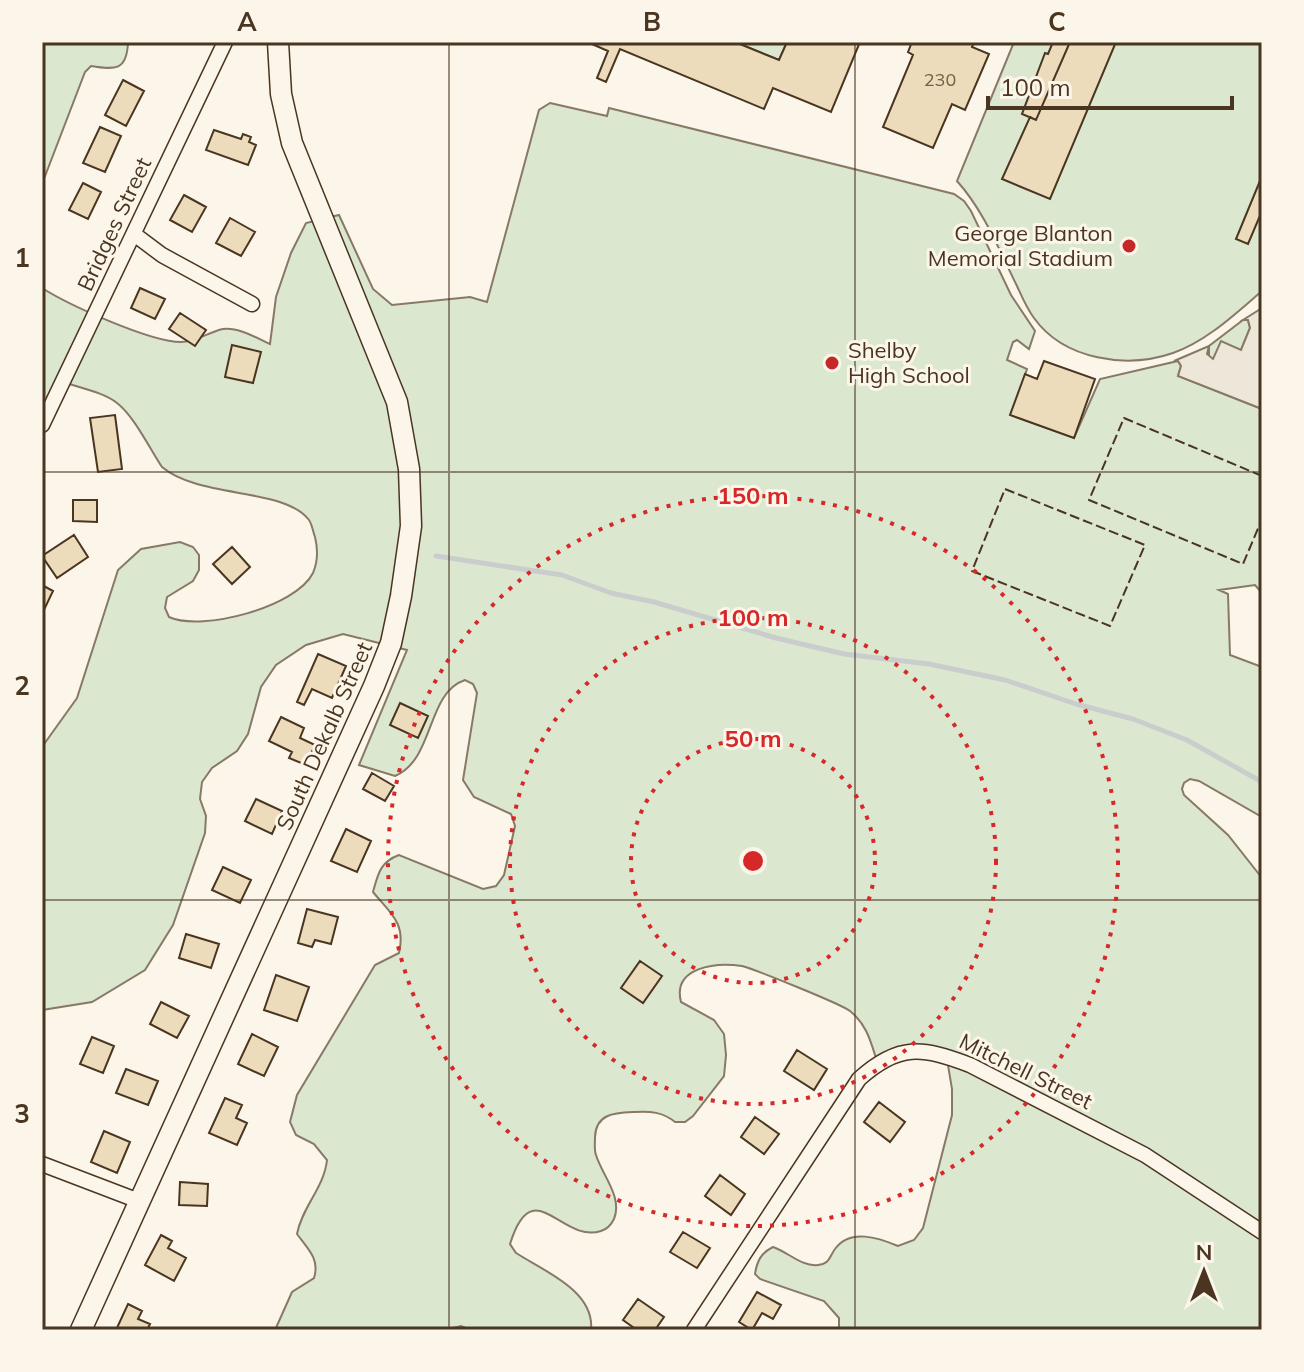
<svg xmlns="http://www.w3.org/2000/svg" width="1304" height="1372" font-family="Mulish,sans-serif">
	<style>
		.green { fill: #dce7d0; stroke: #887966; stroke-width: 2 }
		.parking { fill: #ede7d9; stroke: #887966; stroke-width: 2 }
		.lines { fill: none; stroke-linecap: round; stroke-linejoin: round }
		.stream { stroke: #c9cecd; stroke-width: 5 }
		.building { fill: #ecdcbc; stroke: #4a3520; stroke-width: 2 }
		.street-casing { stroke: #4a3520; stroke-width: 17 }
		.secondary-casing { stroke: #4a3520; stroke-width: 23 }
		.street { stroke: #fbf6e9; stroke-width: 14 }
		.secondary { stroke: #fbf6e9; stroke-width: 20 }
		.fence { stroke: #4a3520; stroke-width: 2; stroke-dasharray: 10 4; stroke-linecap: butt }
		.grid { fill: none; stroke: #4a3520; stroke-width: 2; stroke-opacity: 0.55 }
		.ring { fill: none; stroke: #d62828; stroke-width: 4; stroke-dasharray: 4 8 }
		.poi-dot { fill: #c62828; stroke: #fbf6e9; stroke-width: 3 }
		.labels { text-anchor: middle; dominant-baseline: central; stroke-width: 6; stroke-linejoin: round; paint-order: stroke }
		.number-label { font-size: 18px; fill: #725f47 }
		.street-label { font-size: 22px; fill: #4a3520; stroke: #fbf6e9 }
		.poi-label { font-size: 22px; fill: #4a3520; stroke: #fbf6e9; text-anchor: end }
		.centre { fill: #d62828; stroke: #fbf6e9; stroke-width: 4 }
		.ring-label { font-size: 24px; text-anchor: middle; font-weight: bold; fill: #d62828; stroke: #fbf6e9; stroke-width: 6; stroke-linejoin: round; paint-order: stroke }
		.neatline { fill: none; stroke: #4a3520; stroke-width: 3 }
		.grid-label { font-size: 26px; text-anchor: middle; font-weight: bold; fill: #4a3520 }
	</style>
	<rect width="100%" height="100%" fill="#fbf6e9"/>
	<path class="green" d="M42,42H128C127,71 115,70 91,66L85,72L42,184Z
		M735,42H787L779,60Z
		M1014,42H1262V291C1235,314 1207,341 1173,353C1127,369 1064,360 1034,318C1027,309 1022,297 1017,286C999,250 984,211 957,181Z
		M550,103L607,116L609,108L954,194L964,201L971,211L1011,295L1035,331L1029,349L1017,340L1013,342L1007,360L1027,369L1011,415L1074,438L1100,379L1178,361L1181,366L1178,376L1262,409V593L1255,585L1219,590L1228,594L1230,655L1262,667V817L1199,781L1190,779L1184,783L1182,789L1184,795L1228,835L1262,878V1330H839V1318L824,1301L760,1279L755,1274C757,1261 761,1253 773,1247C788,1252 802,1267 818,1265C830,1264 829,1257 835,1249C850,1228 879,1238 898,1246L914,1240L923,1228L952,1115V1089L946,1053L876,1058C870,1039 866,1024 850,1011C841,1004 754,969 742,966C716,962 672,967 681,1002L714,1020L724,1034L726,1055L724,1076L693,1116L685,1122H675C663,1112 650,1111 635,1112C615,1113 596,1113 595,1137C595,1143 594,1150 596,1155C602,1175 623,1197 614,1219C611,1225 608,1229 601,1231C561,1244 533,1170 510,1244L516,1253C544,1271 595,1291 591,1330H471L461,1326L445,1330H275L292,1292L314,1278C320,1259 308,1249 297,1234C302,1207 324,1188 327,1160L314,1144L296,1135L290,1122L297,1095L375,965L399,953C406,923 391,914 373,892C378,874 380,862 399,855L483,889L496,886L504,875L515,826L511,814L474,797L463,780L477,693L473,684L465,680C426,693 435,759 395,776L359,765L407,650L343,634L306,645L276,665L261,687L248,734L237,751L212,768L202,782L200,799L206,816L205,833L173,925L145,970L92,1002L42,1010V747L77,698L118,570L141,549L180,542L193,547L199,555V570L193,581L167,597L165,608L169,617C202,632 296,607 313,573C318,561 318,549 315,537C313,532 312,524 309,520C284,487 200,499 162,467C150,449 134,416 117,403C103,392 80,388 63,382L42,425V288C69,305 150,342 181,342C197,342 208,332 223,329C238,327 257,338 270,344L276,297L291,253L306,223L339,215L373,289L392,305L470,297L487,302L539,110Z
		M1243,320H1248L1250,328L1241,350L1213,360L1209,357V346Z"/>
	<path class="parking" d="M1262,308V409L1178,376L1181,366L1178,361H1174L1209,346L1207,354L1213,359L1221,341L1241,350L1250,328L1248,320H1243Z"/>
	<g class="lines">
		<path class="stream" d="M436,556L562,575L611,593L654,602L776,638L844,654L929,664L1005,680L1076,704L1133,719L1187,740L1262,782"/>
	</g>
	<path class="building" d="M592,42H735L779,60L787,42H860L831,112L773,88L764,109L620,49L606,82L597,78L608,51L592,44Z
		M912,42H974L972,47L989,54L965,110L952,104L933,148L883,127L913,55L908,52Z
		M1053,42H1070L1036,120L1022,114L1045,53L1048,54Z
		M1070,42H1116L1050,199L1002,179L1030,117L1036,120Z
		M123,80L144,91L126,126L105,115Z
		M100,127L121,136L105,172L83,163Z
		M214,130L241,139L243,134L251,137L249,142L256,145L248,165L206,150Z
		M1262,176V211L1248,244L1236,239Z
		M83,183L101,192L88,219L69,210Z
		M184,195L206,207L192,232L170,220Z
		M230,218L255,232L241,256L216,243Z
		M140,288L165,299L155,319L131,308Z
		M180,313L206,330L195,346L169,329Z
		M232,345L261,352L253,383L225,377Z
		M1044,361L1095,379L1074,438L1010,415L1025,374L1037,379Z
		M115,415L122,469L98,472L90,418Z
		M73,500H97V522L73,521Z
		M74,535L88,557L57,578L42,556Z
		M232,547L250,567L232,584L213,564Z
		M42,585L53,591L42,614Z
		M318,654L346,666L332,698L312,689L304,705L297,702Z
		M400,703L428,716L418,738L390,725Z
		M281,717L304,728L300,738L315,745L306,765L289,758L292,752L269,741Z
		M372,773L394,786L385,801L363,789Z
		M256,799L282,811L272,834L245,821Z
		M346,829L371,841L357,872L331,861Z
		M223,867L251,880L240,903L212,890Z
		M307,909L338,917L331,944L315,940L312,947L298,943Z
		M186,934L219,944L211,968L179,958Z
		M640,961L662,976L643,1003L621,988Z
		M276,975L309,987L297,1021L264,1010Z
		M161,1002L189,1016L177,1038L150,1024Z
		M252,1034L278,1047L264,1076L238,1064Z
		M92,1037L114,1046L103,1073L80,1064Z
		M797,1050L827,1069L814,1090L784,1071Z
		M126,1069L158,1081L148,1105L116,1093Z
		M225,1098L242,1105L236,1118L247,1123L237,1145L209,1133Z
		M879,1102L905,1122L890,1142L864,1122Z
		M755,1117L779,1134L764,1154L741,1137Z
		M104,1131L130,1142L117,1173L91,1162Z
		M720,1175L745,1194L731,1215L705,1196Z
		M180,1182L208,1184L207,1206L179,1205Z
		M683,1232L710,1248L697,1268L670,1252Z
		M161,1235L172,1241L168,1248L186,1258L174,1281L145,1265Z
		M757,1292L781,1305L773,1319L762,1313L752,1330L739,1322Z
		M638,1299L664,1317L655,1330H637L623,1320Z
		M128,1304L142,1311L138,1319L150,1324L147,1330H116Z"/>
	<g class="lines">
		<defs>
			<path id="street" d="M134,234L162,255L252,304
				M42,425L225,42
				M42,1164L139,1201
				M694,1330L859,1079C899,1043 922,1047 970,1065L1145,1155L1262,1232"/>
			<path id="secondary" d="M81,1330L374,686L391,643L401,596L411,526L409,469L397,402L292,143L281,94L278,42"/>
		</defs>
		<use href="#street" class="street-casing"/>
		<use href="#secondary" class="secondary-casing"/>
		<use href="#street" class="street"/>
		<use href="#secondary" class="secondary"/>
		<path class="fence" d="M1262,476L1124,418L1089,500L1243,564L1262,519
			M1005,489L1145,545L1110,626L972,571Z"/>
	</g>
	<path class="grid" d="M449,42V1330M855,42V1330M42,472H1262M42,900H1262"/>
	<g class="ring">
		<circle cx="753" cy="861" r="122"/>
		<circle cx="753" cy="861" r="243"/>
		<circle cx="753" cy="861" r="365"/>
	</g>
	<g class="poi-dot">
		<circle cx="1129" cy="246" r="8"/>
		<circle cx="832" cy="363" r="8"/>
	</g>
	<g class="labels">
		<g class="number-label">
			<text x="940" y="79">230</text>
		</g>
		<g class="street-label">
			<text transform="translate(114 224) rotate(-65)">Bridges Street</text>
			<text transform="translate(324 736) rotate(-66)">South Dekalb Street</text>
			<text transform="translate(1026 1071) rotate(26)">Mitchell Street</text>
		</g>
		<g class="poi-label">
			<text x="1113" y="233">George Blanton<tspan x="1113" dy="25">Memorial Stadium</tspan></text>
			<text x="848" y="350" text-anchor="start">Shelby<tspan x="848" dy="25">High School</tspan></text>
		</g>
	</g>
	<circle cx="753" cy="861" r="12" class="centre"/>
	<g class="ring-label">
		<text x="753" y="504">150 m</text>
		<text x="753" y="626">100 m</text>
		<text x="753" y="747">50 m</text>
	</g>
	<rect width="1304" height="1372" fill="none" stroke="#fbf6e9" stroke-width="88"/>
	<g transform="translate(1204 1272)" stroke="#fbf6e9" stroke-width="6" paint-order="stroke">
	<path d="M0-6L14 30L0 20L-14 30Z" fill="#4a3520"/>
	<text y="-12" font-size="22" font-weight="bold" text-anchor="middle" fill="#4a3520">N</text>
	</g>
	<path d="M988 96v12h244v-12" fill="none" stroke="#4a3520" stroke-width="4"/>
	<text x="1000" y="96" font-size="24" fill="#4a3520" stroke="#fbf6e9" stroke-width="6" paint-order="stroke">100 m</text>
	<rect x="44" y="44" width="1216" height="1284" class="neatline"/>
	<g class="grid-label">
		<text x="247" y="31">A</text>
		<text x="652" y="31">B</text>
		<text x="1057" y="31">C</text>
		<text x="22" y="267">1</text>
		<text x="22" y="695">2</text>
		<text x="22" y="1123">3</text>
	</g>
</svg>
